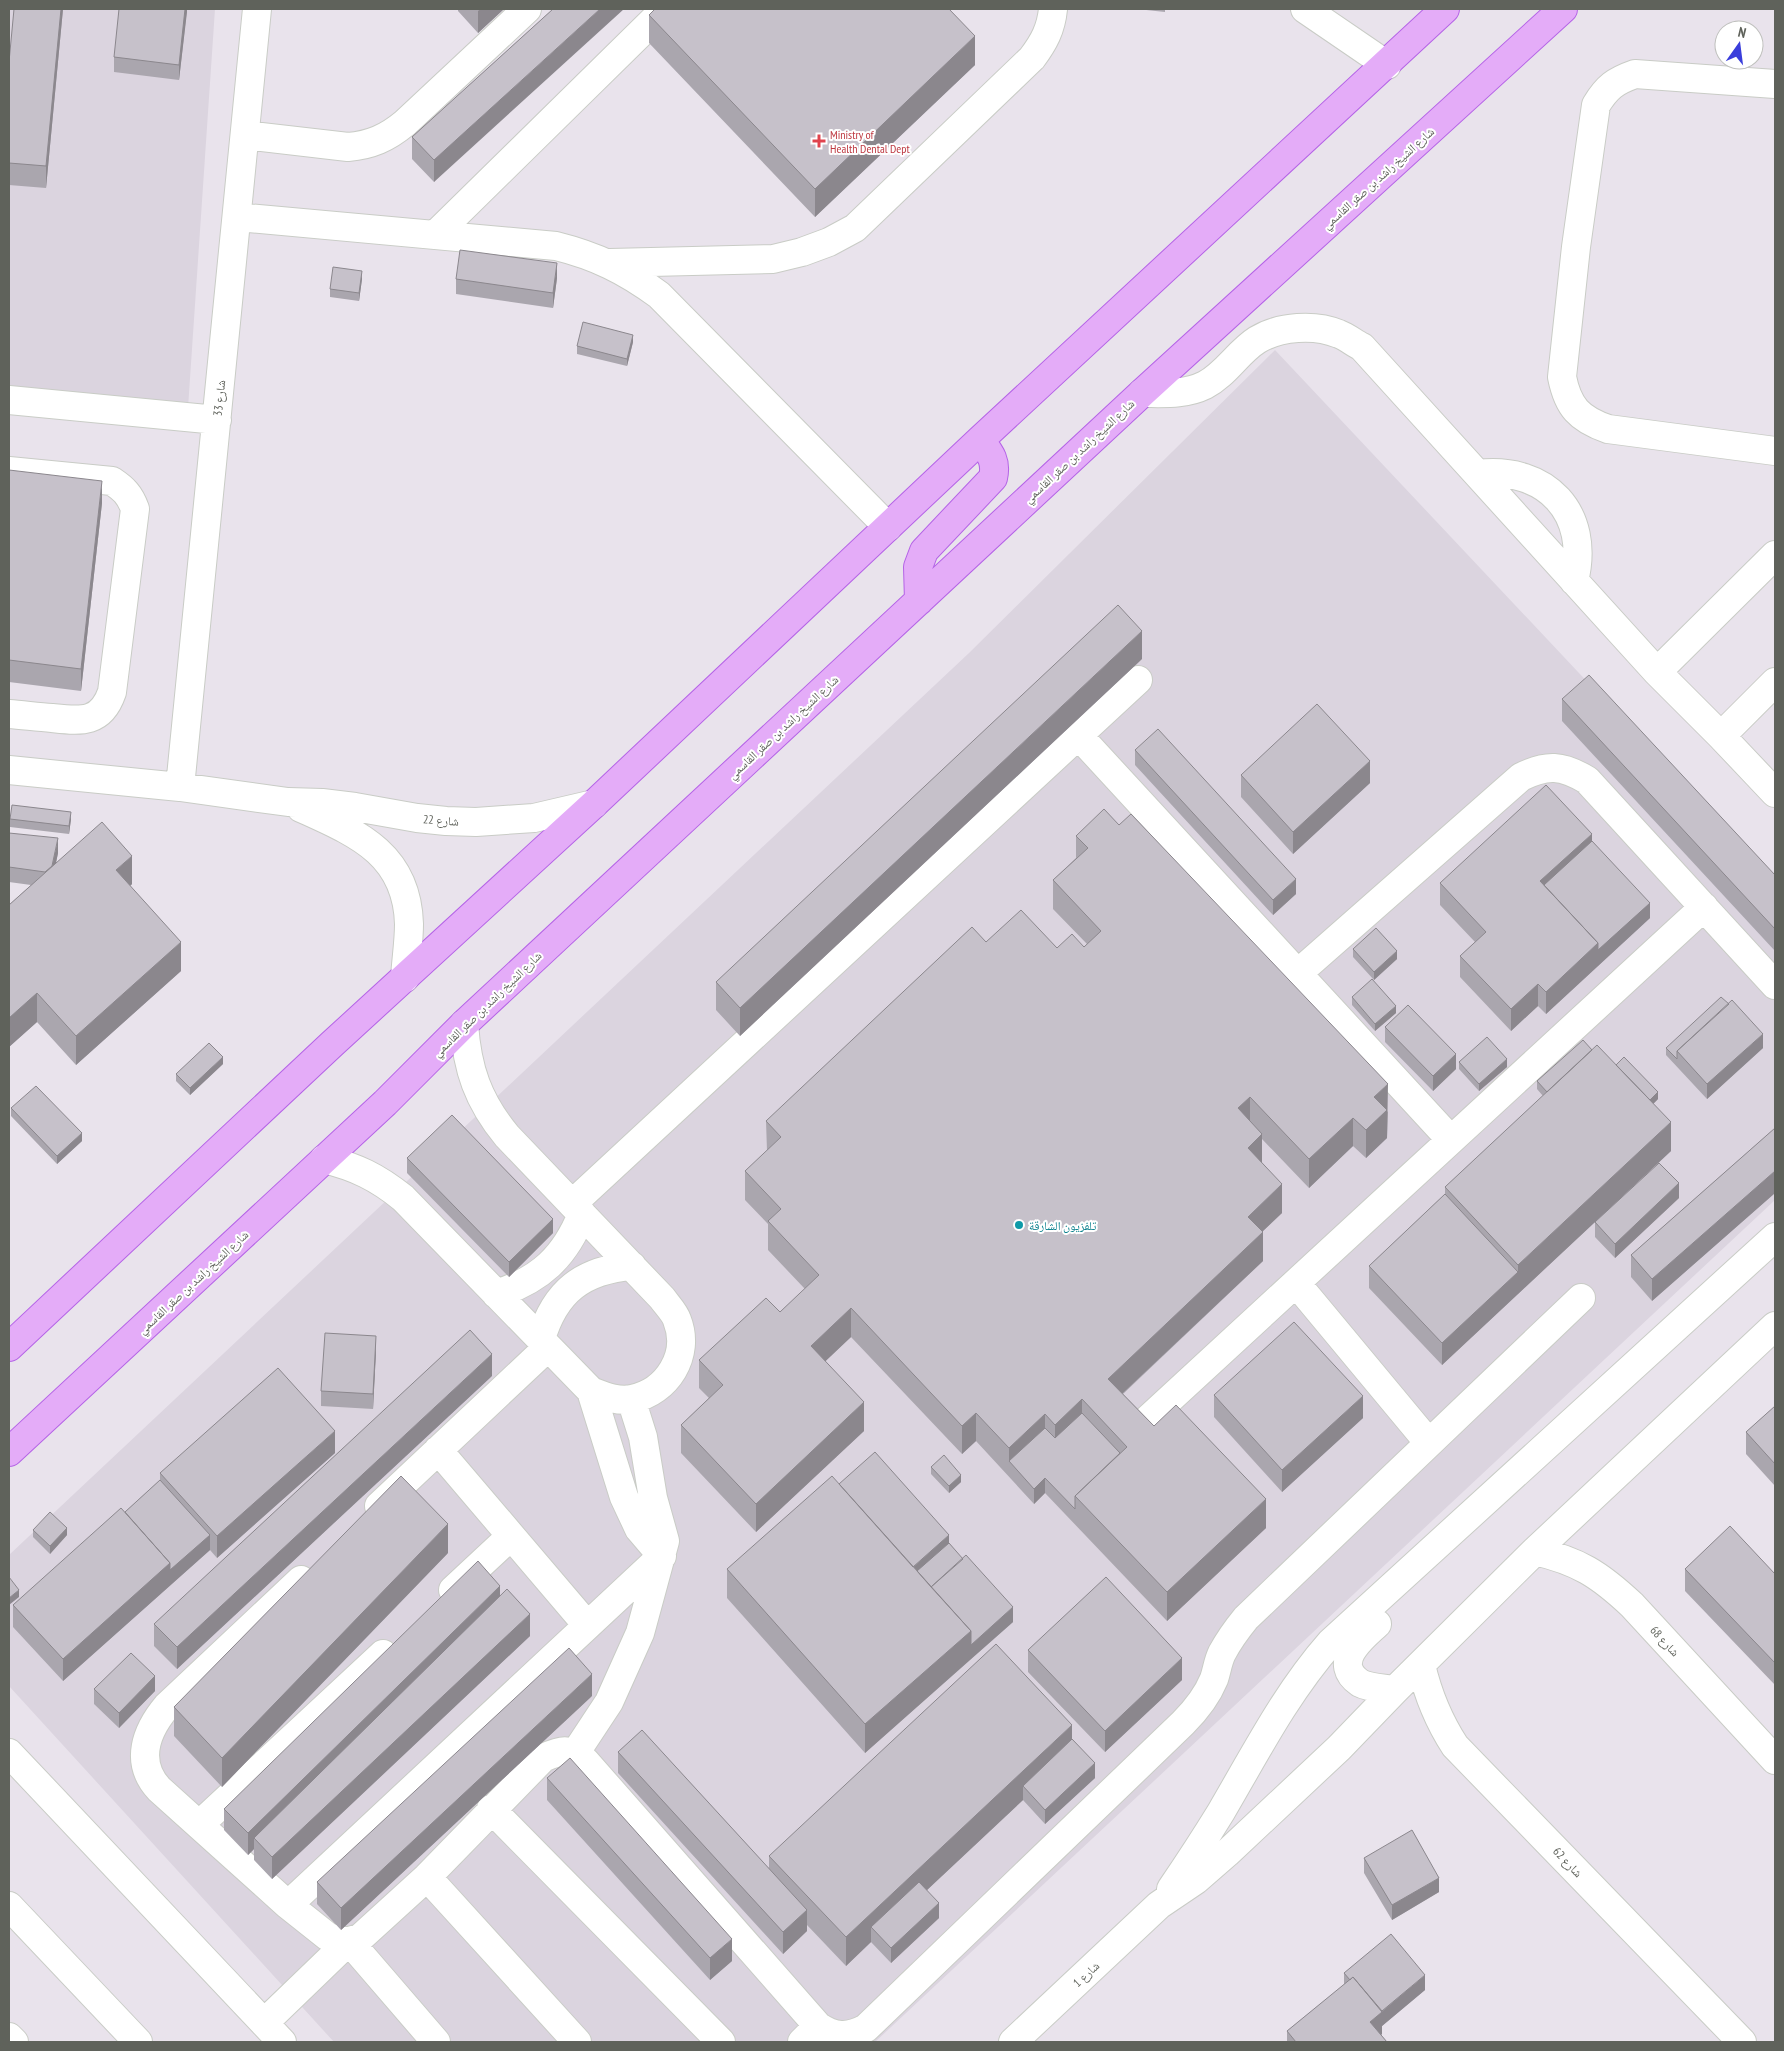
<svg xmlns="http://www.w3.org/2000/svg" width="1784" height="2051" font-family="'PT Sans Narrow','Noto Naskh Arabic',sans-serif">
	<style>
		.education { fill: #dbd4df }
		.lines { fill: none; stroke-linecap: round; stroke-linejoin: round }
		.minor-casing { stroke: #c9ccc6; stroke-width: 30 }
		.major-casing { stroke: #b463e6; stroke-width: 30 }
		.minor { stroke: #fff; stroke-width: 28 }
		.major { stroke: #e4acf8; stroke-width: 28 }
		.wall { fill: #aaa6ae }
		.shaded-wall { fill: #8b878d }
		.building { fill: #c6c1ca; stroke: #8b878d }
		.health-dot { fill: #e0444e; stroke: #fff; stroke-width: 2 }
		.culture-dot { fill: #0f9aa8; stroke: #fff; stroke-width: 2 }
		.labels { text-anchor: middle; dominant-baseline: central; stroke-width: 4; stroke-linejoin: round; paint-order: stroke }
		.health-label { font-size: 12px; fill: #be3a42; stroke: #fff; text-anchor: start }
		.street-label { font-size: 12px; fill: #5f625b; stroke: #fff }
		.culture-label { font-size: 12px; fill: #0d838f; stroke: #fff; text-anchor: start }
	</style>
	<rect width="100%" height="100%" fill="#e9e3ec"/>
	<path class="education" d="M9,9H215L188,408L9,394Z
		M1275,350L1594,689L1775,889V1200L875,2042H334L9,1686V1555L969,653Z"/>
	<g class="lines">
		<defs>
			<path id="minor" d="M1305,9L1387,65
				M1775,84L1635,74C1615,81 1607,87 1596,105L1576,247L1562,377C1568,407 1579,419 1608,429L1775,451
				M245,135L348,147C371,145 387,138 405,123L527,9
				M237,217L556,246C596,256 625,270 659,295L888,527
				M435,235L665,9
				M610,263L773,259L802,252L829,242L855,228L1032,58C1044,42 1051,29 1053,9
				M1142,393C1163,393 1185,395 1205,385C1226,374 1238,352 1257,340C1280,326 1315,324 1339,334C1347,337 1354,343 1362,347L1657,672L1721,736L1775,793
				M9,400L217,420
				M9,471L112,481C124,489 130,495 135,509L112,692C101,724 81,721 52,718C37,717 23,715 9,714
				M1478,474C1546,466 1591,513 1574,581
				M1657,672L1775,555
				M1078,735L1451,1140
				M1721,736L1775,682
				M9,770L180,787L288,802L322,803L355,807L417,818L446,821L476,822L534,818L594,804
				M180,787L257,9
				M301,808C356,833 407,853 409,924C409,942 406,960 405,978
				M1297,974L1521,777C1547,764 1562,765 1587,780L1775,985
				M324,1159C356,1167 377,1177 403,1198L591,1391C604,1396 618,1402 632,1399C667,1392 691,1355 677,1320C675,1313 667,1305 662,1298L507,1136C478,1101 467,1069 464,1024
				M572,1204L1138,680
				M1296,1283L1429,1443
				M496,1294C540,1280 565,1257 582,1214
				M541,1339C555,1291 583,1270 632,1266
				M591,1391L624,1497L639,1529L662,1556
				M1147,1420L1704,907
				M438,1450L587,1625
				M379,1506L548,1347
				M1535,1551C1578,1561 1599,1574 1632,1605L1775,1760
				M301,1580L167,1706C146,1731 134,1762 159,1789L288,1905L327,1936L338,1941H349L360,1938L427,1877L543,1758C561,1750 569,1747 585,1761L818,2026C834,2037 848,2038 866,2028L1183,1723C1196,1710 1207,1696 1214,1679C1217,1670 1218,1661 1222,1653C1229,1640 1237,1629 1246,1618L1581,1298
				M453,1590L511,1536
				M1377,1624C1361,1638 1331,1663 1360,1683C1369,1688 1384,1688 1395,1690
				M1421,1665C1428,1695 1438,1720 1455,1746L1742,2042
				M576,1752L609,1702L640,1633L665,1541L653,1498L643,1437L631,1399
				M9,1753L282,2042
				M491,1809L721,2042
				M199,1825L383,1654
				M427,1877L577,2042
				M1171,1889C1188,1864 1205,1838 1221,1812C1255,1754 1286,1693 1331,1642L1775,1237
				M288,1905L662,1556
				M9,1906L138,2042
				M264,2023L349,1941L436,2042
				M9,2037L14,2042
				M802,2042L818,2026
				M1013,2042L1159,1905L1196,1880L1227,1853L1339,1748L1395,1690L1535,1551L1775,1326"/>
			<path id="major" d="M919,601L918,567L924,551L993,478C997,461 990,453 980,440
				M9,1347L332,1044L594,804L980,440L1445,9
				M9,1452L385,1103L464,1024L1142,393L1563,9"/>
		</defs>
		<use href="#minor" class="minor-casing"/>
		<use href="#major" class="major-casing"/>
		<use href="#minor" class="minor"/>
		<use href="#major" class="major"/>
	</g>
	<path class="wall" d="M63,9L46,188L9,185V62Z
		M187,9L179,80L114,72V57Z
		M458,9H504L478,33L458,11Z
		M553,9L434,182L412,159V137Z
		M1137,9H1165V12Z
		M649,15L975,65L815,217L649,43Z
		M557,278L553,308L456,294V279Z
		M362,279L359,301L330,297V289Z
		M633,342L627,366L577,354V346Z
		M9,470L102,503L81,691L9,682Z
		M1142,659L740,1036L716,1010V982Z
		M1562,699L1775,875V951L1562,721Z
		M1135,750L1296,894L1273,915L1135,765Z
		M1241,775L1370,783L1293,854L1241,797Z
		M10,819H71L69,834L10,827Z
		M9,833L58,853L56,862L132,884L130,886L181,971L76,1065L37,1022L9,1047V905L31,885L9,882Z
		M1076,836L1388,1112L1387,1138L1366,1158L1353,1146L1309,1188L1262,1139V1163L1282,1213L1262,1232L1263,1261L1123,1394L1154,1426L1266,1528L1167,1621L1045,1493L1034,1504L976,1441L962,1454L851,1337L825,1361L864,1431L756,1532L681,1453V1425L709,1398L699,1388V1360L780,1312L805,1289L768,1250V1224L745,1200V1171L767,1151L766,1121L986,942L1057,948L1084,947L1087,944L1053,909V880L1076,858Z
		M1592,841L1650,918L1546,1014L1538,1006L1511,1031L1460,977V956L1475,942L1440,905V883Z
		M1353,949L1397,959L1374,980L1353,957Z
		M1352,997L1396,1013L1375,1031L1352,1005Z
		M1385,1027L1456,1069L1433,1091L1385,1042Z
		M1666,1048H1763L1707,1099L1666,1055Z
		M1592,1050L1616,1065L1658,1099L1653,1104L1671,1151L1442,1365L1369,1288V1266L1445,1194V1187L1543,1096L1537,1089V1081Z
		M1459,1062L1507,1067L1479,1091L1459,1069Z
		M223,1064L190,1095L176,1081V1074Z
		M11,1108L82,1141L57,1164L11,1116Z
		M1775,1128V1193L1652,1301L1631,1277V1255Z
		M407,1158L553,1233L509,1277L407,1173Z
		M1679,1198L1615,1258L1595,1237V1222Z
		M376,1351L373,1409L321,1406V1391Z
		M492,1376L177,1669L154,1646V1624Z
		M1214,1395L1363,1418L1282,1492L1214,1417Z
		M1775,1406V1486L1746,1454V1432Z
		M335,1453L217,1558L210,1550L63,1681L13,1627V1605L125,1512L160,1480V1473Z
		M931,1467L961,1482L949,1493L931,1474Z
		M839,1484L949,1543L1013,1622L865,1753L727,1598V1569Z
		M33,1530L67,1535L50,1554L33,1537Z
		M448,1553L222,1787L174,1736V1707Z
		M1685,1569L1775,1574V1685L1685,1591Z
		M500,1596L530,1636L272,1879L254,1860V1849L248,1855L224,1830V1809Z
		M1028,1650L1182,1680L1105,1752L1028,1672Z
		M94,1689L155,1691L119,1728L94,1704Z
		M592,1696L341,1930L317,1904V1882Z
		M1072,1739L1095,1778L1045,1824L1023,1800L927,1890L939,1918L891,1963L871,1942L846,1966L807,1925V1931L783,1954L618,1773V1752L769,1868V1856Z
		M547,1778L732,1961L710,1980L547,1800Z
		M1364,1858L1439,1892L1392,1920L1364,1873Z
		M1344,1973L1425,1990L1382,2026V2034L1381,2035L1387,2042H1287V2031L1344,1985Z"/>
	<path class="shaded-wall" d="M61,9H63L46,188V166Z
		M185,9H187V12L179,80V65Z
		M481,9H504L478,33V11Z
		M600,9H624L434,182V160Z
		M975,36V65L815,217V189Z
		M557,263V278L553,308V293Z
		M362,271V279L359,301V293Z
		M633,335V342L627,366V359Z
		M102,481V503L81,691V669Z
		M1142,631V659L740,1036V1008Z
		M1370,761V783L1293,854V832Z
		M71,812V819L69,834V826Z
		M1592,834V856L1548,896L1540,881Z
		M58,838V853L51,888V873Z
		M132,856V884L116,899V870Z
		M1296,879V894L1273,915V900Z
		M1650,903V918L1546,1014V992L1598,943Z
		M181,942V971L76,1065V1036Z
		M1397,951V959L1374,980V972Z
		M1538,984V1006L1511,1031V1009Z
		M37,993V1022L9,1047V1018Z
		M1396,1006V1013L1375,1031V1024Z
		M1763,1034V1048L1707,1099V1084Z
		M1456,1054V1069L1433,1091V1076Z
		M223,1057V1064L190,1095V1088Z
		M1507,1059V1067L1479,1091V1084Z
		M1388,1084L1387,1138L1366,1158V1130L1374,1097Z
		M1658,1092V1099L1645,1112V1105Z
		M1250,1097V1126L1238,1108Z
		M1353,1118V1146L1309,1188V1159Z
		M1671,1122V1151L1518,1294V1265Z
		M82,1133V1141L57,1164V1156Z
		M1262,1134V1163L1248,1177V1148Z
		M1775,1171V1193L1652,1301V1279Z
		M1679,1183V1198L1615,1258V1244Z
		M1282,1184V1213L1248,1245V1217Z
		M553,1219V1233L509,1277V1262Z
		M1263,1232V1261L1108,1407V1379Z
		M1518,1272V1294L1442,1365V1343Z
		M851,1308V1337L811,1375V1346Z
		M376,1336V1351L373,1409V1394Z
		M492,1354V1376L177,1669V1647Z
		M1363,1396V1418L1282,1492V1470Z
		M1082,1399V1428L1055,1453V1425Z
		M864,1402V1431L756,1532V1504Z
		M976,1413V1441L962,1454V1426Z
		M1045,1414V1443L1009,1461V1476V1448Z
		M335,1431V1453L217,1558V1536Z
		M961,1475V1482L949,1493V1486Z
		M1045,1478V1493L1034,1504V1489Z
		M1266,1499V1528L1167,1621V1592Z
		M448,1524V1553L222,1787V1758Z
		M67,1528V1535L50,1554V1546Z
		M210,1535V1550L63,1681V1659L170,1563Z
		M949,1535V1550L910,1585L907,1573Z
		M500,1586V1607L254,1838V1849L248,1855V1833Z
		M19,1590V1597L9,1605V1598Z
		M1013,1607V1622L971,1659V1645Z
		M530,1614V1636L272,1879V1857Z
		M971,1631V1659L865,1753V1724Z
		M1182,1658V1680L1105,1752V1731Z
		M592,1674V1696L341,1930V1908Z
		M155,1676V1691L119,1728V1713Z
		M1072,1725V1753L1023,1786V1800L879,1935L871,1927V1942L846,1966V1937Z
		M1095,1763V1778L1045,1824V1810Z
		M1439,1878V1892L1392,1920V1905Z
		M939,1903V1918L891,1963V1948Z
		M807,1910V1931L783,1954V1932Z
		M732,1939V1961L710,1980V1958Z
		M1425,1975V1990L1382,2026V2034L1372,2042L1370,2022Z"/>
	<path class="building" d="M14,9H61L46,166L9,163V62Z
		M119,9H185L179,65L114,57Z
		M553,9H600L434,160L412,137Z
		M655,9H949L975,36L815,189L649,15Z
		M460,250L557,263L553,293L456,279Z
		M333,267L362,271L359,293L330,289Z
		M583,322L633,335L627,359L577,346Z
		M9,470L102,481L81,669L9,660Z
		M1118,605L1142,631L740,1008L716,982Z
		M1589,675L1775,875V929L1562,699Z
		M1317,704L1370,761L1293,832L1241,775Z
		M1158,729L1296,879L1273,900L1135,750Z
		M1546,785L1592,834L1540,881L1598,943L1546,992L1538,984L1511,1009L1460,956L1486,932L1440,883Z
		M12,805L71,812L69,826L10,819Z
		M1104,809L1119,825L1131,814L1388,1084L1374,1097L1387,1110L1366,1130L1353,1118L1309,1159L1250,1097L1238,1108L1262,1134L1248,1148L1282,1184L1248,1217L1263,1232L1108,1379L1154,1426L1176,1405L1266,1499L1167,1592L1075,1496L1127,1447L1082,1399L1055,1425L1045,1414L1009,1448L976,1413L962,1426L851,1308L811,1346L864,1402L756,1504L681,1425L723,1385L699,1360L766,1298L780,1312L819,1275L768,1221L781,1209L745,1171L781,1137L766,1121L972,927L986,942L1021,910L1057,948L1072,934L1084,947L1101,931L1053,880L1088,848L1076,836Z
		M102,822L132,856L116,870L181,942L76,1036L37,993L9,1018V905Z
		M9,833L58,838L52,866L45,872L9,867Z
		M1592,841L1650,903L1598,950V943L1544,885Z
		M1376,928L1397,951L1374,972L1353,949Z
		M1372,979L1396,1006L1375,1024L1352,997Z
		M1721,997L1729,1004L1677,1051V1059L1666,1048Z
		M1732,1000L1763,1034L1707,1084L1677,1051Z
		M1408,1005L1456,1054L1433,1076L1385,1027Z
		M1487,1037L1507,1059L1479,1084L1459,1062Z
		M1583,1040L1592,1050L1547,1092L1537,1081Z
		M209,1043L223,1057L190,1088L176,1074Z
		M1597,1045L1671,1122L1518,1265L1445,1187Z
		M1624,1057L1658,1092L1650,1100L1616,1065Z
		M36,1086L82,1133L57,1156L11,1108Z
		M452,1115L553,1219L509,1262L407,1158Z
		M1775,1128V1171L1652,1279L1631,1255Z
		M1659,1163L1679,1183L1615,1244L1595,1222Z
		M1445,1194L1518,1272L1442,1343L1369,1266Z
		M1294,1322L1363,1396L1282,1470L1214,1395Z
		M470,1330L492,1354L177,1647L154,1624Z
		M325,1333L376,1336L373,1394L321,1391Z
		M278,1368L335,1431L217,1536L160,1473Z
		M1775,1406V1464L1746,1432Z
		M1082,1413L1120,1453L1075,1496V1509L1045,1478L1034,1489L1009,1461L1045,1428L1055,1438Z
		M875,1452L949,1535L913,1567L839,1484Z
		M944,1455L961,1475L949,1486L931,1467Z
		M401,1476L448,1524L222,1758L174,1707Z
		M832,1476L971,1631L865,1724L727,1569Z
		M160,1480L210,1535L170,1570V1563L125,1512Z
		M121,1508L170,1563L63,1659L13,1605Z
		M50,1512L67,1528L50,1546L33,1530Z
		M1730,1526L1775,1574V1663L1685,1569Z
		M949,1543L963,1559L931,1587L917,1571Z
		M966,1555L1013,1607L971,1645V1631L931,1587Z
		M478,1561L500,1586L248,1833L224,1809Z
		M9,1577L19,1590L9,1598Z
		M1106,1577L1182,1658L1105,1731L1028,1650Z
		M507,1589L530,1614L272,1857L254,1838Z
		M996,1644L1072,1725L846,1937L769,1856Z
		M569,1648L592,1674L341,1908L317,1882Z
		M131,1653L155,1676L119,1713L94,1689Z
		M642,1730L807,1910L783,1932L618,1752Z
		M1072,1739L1095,1763L1045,1810L1023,1786Z
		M570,1758L732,1939L710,1958L547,1778Z
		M1412,1830L1439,1878L1392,1905L1364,1858Z
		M919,1882L939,1903L891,1948L871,1927Z
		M1391,1934L1425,1975L1382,2011L1353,1977L1350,1980L1344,1973Z
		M1353,1977L1382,2012L1370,2022L1387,2042H1296L1287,2031Z"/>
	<path class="health-dot" d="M816.5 133.5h5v5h5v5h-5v5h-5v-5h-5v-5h5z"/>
	<circle class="culture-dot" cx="1019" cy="1225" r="5"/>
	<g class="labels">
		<g class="health-label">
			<text x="830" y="134">Ministry of<tspan x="830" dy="14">Health Dental Dept</tspan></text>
		</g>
		<g class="street-label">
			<text transform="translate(1378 178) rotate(-42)">شارع الشيخ راشد بن صقر القاسمي</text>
			<text transform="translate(219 398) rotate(-84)">شارع 33</text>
			<text transform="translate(1079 451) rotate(-43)">شارع الشيخ راشد بن صقر القاسمي</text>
			<text transform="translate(783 727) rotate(-43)">شارع الشيخ راشد بن صقر القاسمي</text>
			<text transform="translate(441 820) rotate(4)">شارع 22</text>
			<text transform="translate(487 1004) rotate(-44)">شارع الشيخ راشد بن صقر القاسمي</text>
			<text transform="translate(193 1282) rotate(-43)">شارع الشيخ راشد بن صقر القاسمي</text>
			<text transform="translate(1665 1641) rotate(47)">شارع 68</text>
			<text transform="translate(1568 1862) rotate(46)">شارع 62</text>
			<text transform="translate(1086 1974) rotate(-43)">شارع 1</text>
		</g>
		<g class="culture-label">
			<text x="1029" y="1225">تلفزيون الشارقة</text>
		</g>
	</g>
	<rect width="1784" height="2051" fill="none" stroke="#5f625b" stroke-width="20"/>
	<g transform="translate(1739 45) rotate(14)"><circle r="24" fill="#ffffff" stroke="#bfc0bd"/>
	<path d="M0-4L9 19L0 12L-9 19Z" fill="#3a3edb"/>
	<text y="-8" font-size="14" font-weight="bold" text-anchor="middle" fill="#5f625b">N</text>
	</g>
</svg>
